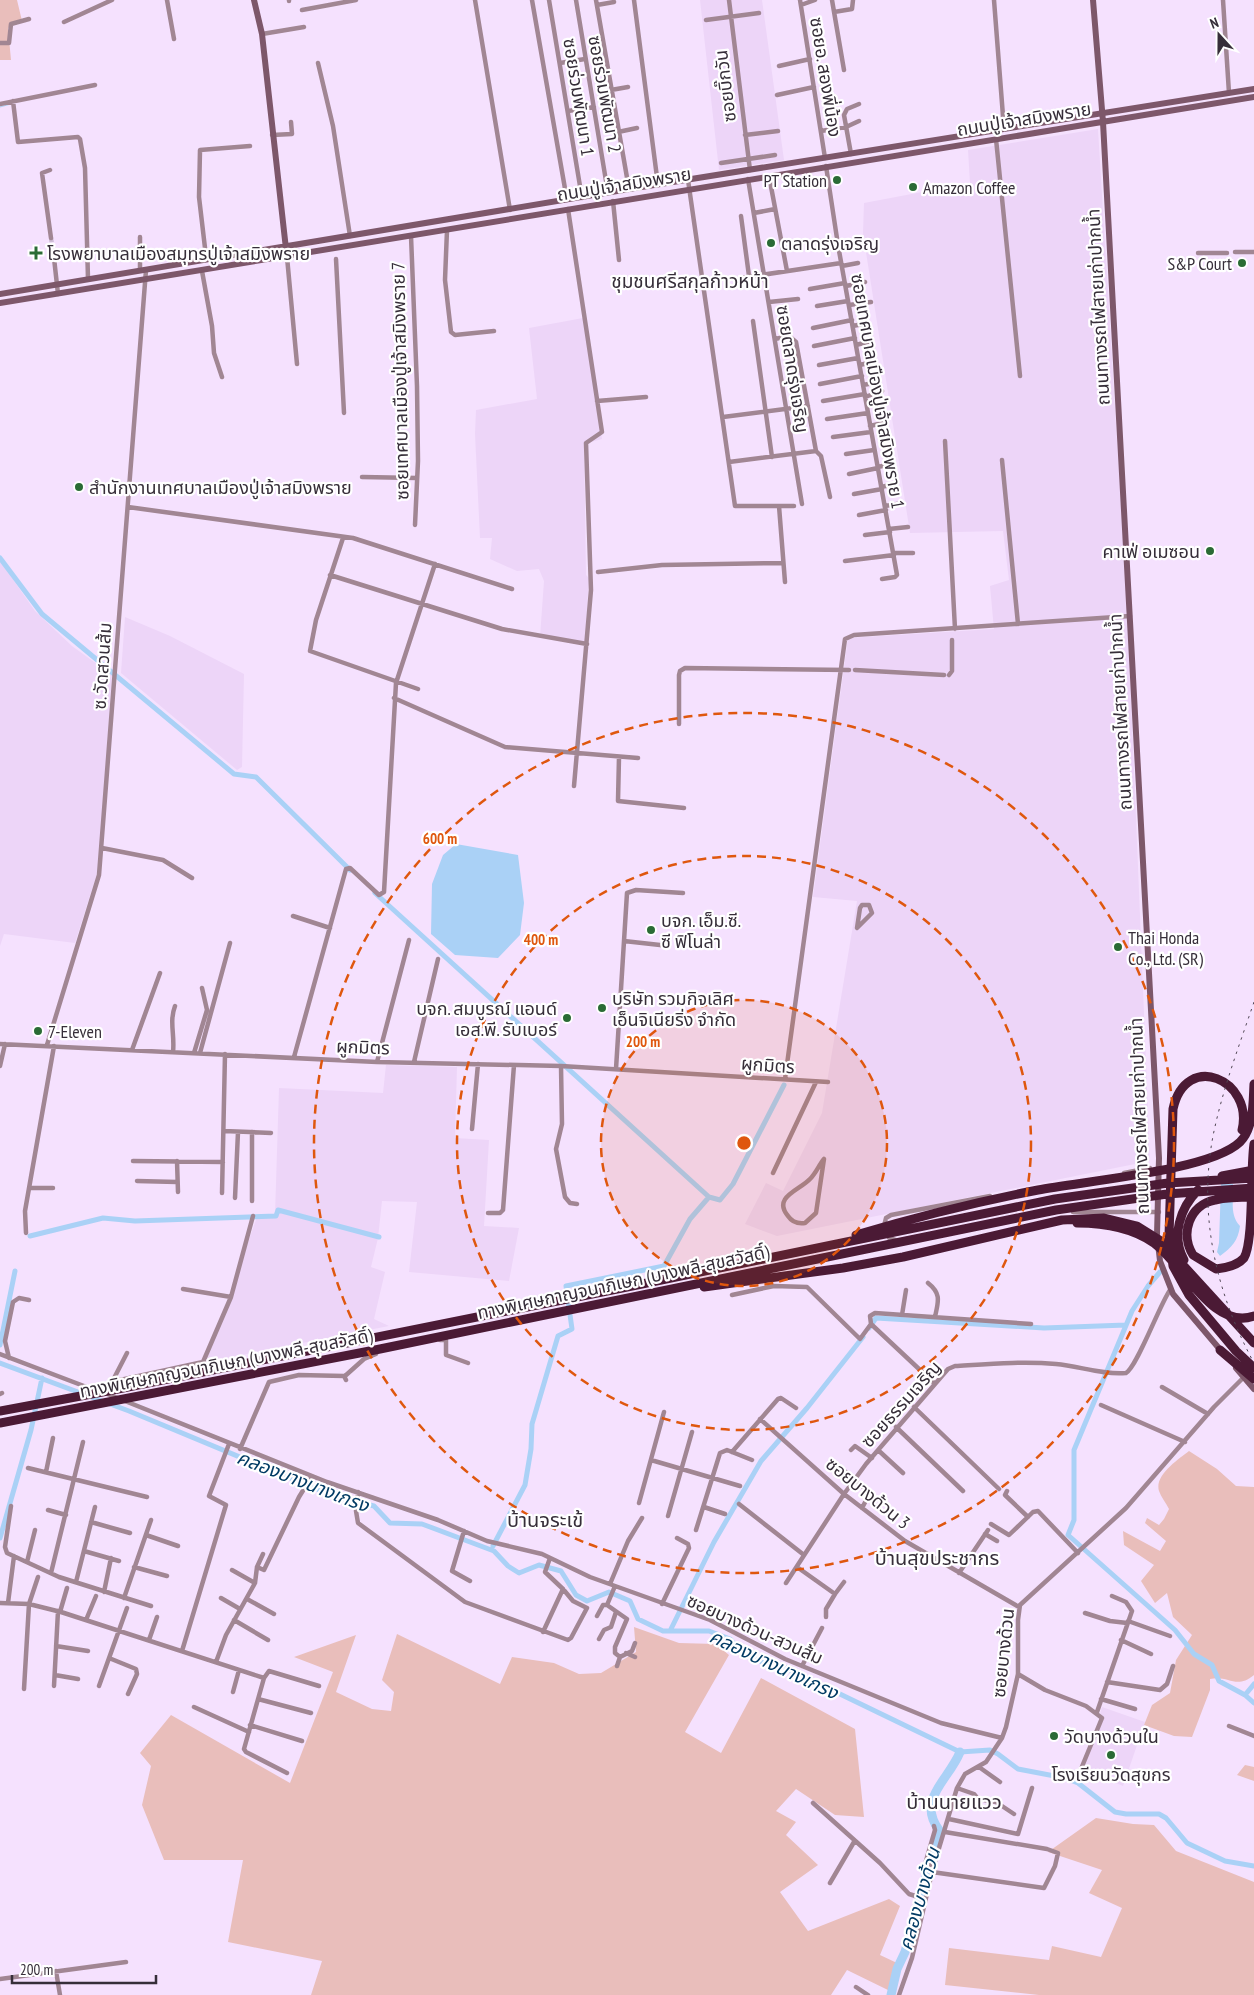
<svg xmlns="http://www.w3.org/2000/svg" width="1254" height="1995" font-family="'PT Sans Narrow','Noto Sans Thai',sans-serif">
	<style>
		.built { fill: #edd5f8 }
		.green { fill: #e9bebb }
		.water { fill: #aad1f6 }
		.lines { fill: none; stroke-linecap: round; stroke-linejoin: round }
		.stream { stroke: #aad1f6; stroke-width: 1 }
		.canal { stroke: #aad1f6; stroke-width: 5 }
		.river { stroke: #aad1f6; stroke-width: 9 }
		.street-tunnel { stroke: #cfbdd7; stroke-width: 4.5; stroke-dasharray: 4.5 2; stroke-linecap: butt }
		.street { stroke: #a18693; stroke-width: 4.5 }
		.secondary { stroke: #7d576a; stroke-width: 6 }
		.highway { stroke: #4b1a35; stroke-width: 9 }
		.rail { stroke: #514755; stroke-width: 1; stroke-dasharray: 2.5 5; stroke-linecap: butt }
		.ring { fill: none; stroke: #df570e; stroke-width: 2.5; stroke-dasharray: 9 6 }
		.poi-dot { fill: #2a6b35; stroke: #fff; stroke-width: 2 }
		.labels { text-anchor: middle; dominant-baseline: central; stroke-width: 4.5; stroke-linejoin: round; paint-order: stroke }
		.street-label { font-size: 18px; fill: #362e39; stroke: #fff }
		.poi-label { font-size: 18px; fill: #362e39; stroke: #fff; text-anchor: start }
		.neighbourhood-label { font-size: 19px; fill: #362e39; stroke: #fff }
		.water-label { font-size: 19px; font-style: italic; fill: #023b64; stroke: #fff }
		.quarter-label { font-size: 20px; fill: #362e39; stroke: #fff }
		.centre { fill: #df570e; stroke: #fff; stroke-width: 2.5 }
		.ring-label { font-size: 15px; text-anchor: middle; font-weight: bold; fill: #df570e; stroke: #fff; stroke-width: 4.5; stroke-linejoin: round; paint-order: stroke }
	</style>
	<rect width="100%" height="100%" fill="#f5e1fe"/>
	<path class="built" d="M700,0H762L784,160L719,170Z
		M1098,129L1128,621L1150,1161L777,1236L745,1224L766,1183L783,1191L822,1113L857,901L813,897L848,638L994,629L990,586L1009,580L1003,531L910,533L863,233L864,203L970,183L968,150Z
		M583,318L602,439L584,444L586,575L589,578L585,642L540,637L544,581L539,569L517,571L490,559L492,538H480L475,434L476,410L537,399L529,328Z
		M0,561L35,611L72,646L112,675L99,867L75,943L4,934L0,946Z
		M125,617L170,636L244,674L242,767L237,770L121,673Z
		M386,1065L457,1067L455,1138L489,1140L484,1226L519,1228L509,1281L409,1272L417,1202L382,1201L378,1238L371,1267L385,1272L374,1319L389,1326L206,1362L257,1217L275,1215L279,1088L383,1093Z
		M1102,1707L1145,1722L1123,1786L1083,1769L1103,1718L1100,1714Z"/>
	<path class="green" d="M0,0H17L22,21L8,28L11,60H0Z
		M1189,1451L1217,1469L1236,1486L1254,1487V1675C1236,1690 1229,1675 1210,1679V1690L1192,1737L1174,1736L1144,1725L1152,1705L1170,1693L1176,1660L1192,1635L1173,1617L1167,1593L1155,1603L1141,1581L1154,1565L1124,1545L1123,1531L1160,1551L1166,1541L1145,1523L1147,1518L1159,1525L1164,1519L1169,1509C1166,1503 1161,1497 1159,1491C1154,1475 1179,1459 1189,1451Z
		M634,1627L679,1643L716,1644L729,1655L685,1732L721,1753L761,1678L855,1729L864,1817L835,1815L796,1789L776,1811L796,1822L786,1835L818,1865L780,1892L808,1931L889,1899L900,1906L880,1955L897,1963L890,1991L847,1970L831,1995H311L322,1961L228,1942L243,1860H164L142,1805L151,1766L140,1753L171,1715L290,1783L333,1672L294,1657L356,1635L336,1692L372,1709L391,1711L394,1692L382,1680L397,1634L500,1684L512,1657L554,1663L579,1674L601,1673L636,1652Z
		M1245,1765L1254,1767V1781L1237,1775Z
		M1096,1818L1133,1824L1154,1825L1176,1851L1254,1882V1995H1039L945,1985L949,1948L1049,1960L1052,1946L1101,1957L1122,1908L1089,1893L1102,1870L1048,1852Z"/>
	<path class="water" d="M456,844L518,855L524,903L520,935L498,958L455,955L431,934L432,884L443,855Z
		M1221,1184H1233C1234,1199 1229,1214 1240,1226C1238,1241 1232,1247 1220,1256L1217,1252L1219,1243Z"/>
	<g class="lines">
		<path class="stream" d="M0,107L11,104"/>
		<path class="canal" d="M0,558L42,614L234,774L256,777L350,870
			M375,893L709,1197L720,1200L733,1184L784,1085
			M30,1236L103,1218L135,1221L276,1216L278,1210L379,1237
			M1160,1272L1148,1286L1132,1311L1074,1450V1520L1068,1535L1175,1630L1194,1654L1212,1665L1219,1681L1245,1695L1254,1703
			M869,1328L876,1318L1044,1328L1126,1325
			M0,1345L15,1271
			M0,1363L129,1411L336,1497L374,1506L390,1523L422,1524L494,1551L508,1566L519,1573L539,1565L561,1571L576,1595L587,1601L609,1592L630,1601L638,1619L663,1631H709L730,1639L742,1652L764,1663L784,1667L960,1752L990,1750L998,1754L1018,1769L1065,1778L1078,1783L1115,1812L1126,1814H1159L1166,1818L1187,1843L1225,1861L1254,1866
			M0,1538L31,1430L42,1378
			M493,1546L525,1485L531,1449L532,1424L558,1336L572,1329L566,1286L664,1266L690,1219L709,1197
			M670,1631L714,1542L761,1461L807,1408L863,1337
			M1245,1695L1254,1684"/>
		<path class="river" d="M891,1995L897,1969L905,1952L936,1840L939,1830C916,1799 949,1780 960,1752"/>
		<path class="street-tunnel" d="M51,238L54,258
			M205,248V254"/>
		<path class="street" d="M167,0L174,39
			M289,0V1
			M475,0L510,210
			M532,0L567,200
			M549,0L582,198
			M576,0L608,193
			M596,0L629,189
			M634,0L658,185
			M729,0L750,170
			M800,0L825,158
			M832,0L844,70
			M994,0L1004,129
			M1223,0L1229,93
			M597,5L614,2
			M801,5L815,0
			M302,10L356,0
			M834,12L852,9L853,0
			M706,20L759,13
			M64,22L112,0
			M262,34L304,27
			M0,43H9L11,24L29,19
			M318,63L333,126L350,236
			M560,63L585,59
			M779,66L810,59
			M611,90L628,87
			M777,95L814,87
			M13,101L18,142L78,137L80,139L85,168L88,279
			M0,104L95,85
			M568,111L594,107
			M821,131L846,127L859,121
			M618,132L637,128
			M272,135L292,134L291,122
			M745,135L778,131
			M996,139L1020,376
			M851,154L844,115L847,109L859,104
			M721,163L775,155
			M826,166L838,245L897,575L895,577L882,579
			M50,170L42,173L51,238
			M769,176L787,271
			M748,179L802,504
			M688,180L735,506H779L785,582
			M613,201L619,260
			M568,209L602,432L586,443L591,590L574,786
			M754,213L775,209
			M741,216L749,276
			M447,230L445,280L451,332L455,335L494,331
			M411,236L417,386L418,461L415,525
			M205,248L199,197L200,150L250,146
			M818,249L855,243
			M1235,252H1254
			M1198,253H1227
			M287,257L297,364
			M54,258L58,294
			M336,259L344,413
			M842,266L858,263
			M140,270V237
			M202,271L212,326L214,353L222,377
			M741,278L841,263
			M846,286L865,282
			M810,289L845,283
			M769,302L798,299
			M849,305L871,302
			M817,306L848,301
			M753,321L772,457
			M853,326L867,323
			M813,328L852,320
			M775,339L789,336L796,342L816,451L821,456L830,497
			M856,345L871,341
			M814,346L855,338
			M819,365L858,358
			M860,365L872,362
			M820,384L862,376
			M863,385L879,382
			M865,397L882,391
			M597,401L646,397
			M823,401L865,394
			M723,417L808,406
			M827,419L868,413
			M870,426L883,423
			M833,437L871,432
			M945,441L955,629
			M846,454L874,450
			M1002,460L1018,624
			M729,462L816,451
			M878,467L887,465
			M849,474L878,468
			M362,477L417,478
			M881,487L895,484
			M854,494L882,489
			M779,506H794
			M885,506L903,503
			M128,507L353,538L512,589
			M859,515L886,510
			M889,529L908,527
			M865,535L890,532
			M343,538L316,620L310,651L418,689
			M893,553H913
			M845,561L894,555
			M598,572L662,565L783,563
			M330,575L502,629L587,644
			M855,670L944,675
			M949,675L952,671V640
			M394,698L505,747L638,758
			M679,724V675L680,671L685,668L849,670
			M619,757L618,801L684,808
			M102,848L163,860L192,878
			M862,905H869L872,913L857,928L860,908Z
			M293,916L330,928
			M624,941L669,946
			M0,1044L377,1062L561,1066L828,1082
			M47,1045L99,875L146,270
			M132,1050L160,973
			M173,1052C175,1035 169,1022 175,1006
			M194,1053L207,1010L202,988
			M200,1053L230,943
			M294,1057L346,869L350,868L379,895L384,892L396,683L435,564
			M377,1062L409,940
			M414,1062L438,959
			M0,1066L5,1044
			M561,1066L562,1124L556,1149L565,1197L570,1203L577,1204
			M616,1069L627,893L636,890L683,893
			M785,1079L845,639L854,635L1130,616
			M472,1129L478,1064
			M224,1131L271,1133
			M824,1159L816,1213L805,1223C798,1224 792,1222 788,1216C772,1197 800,1190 810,1179C816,1173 819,1165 824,1159Z
			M133,1161L223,1162
			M177,1161L178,1192
			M773,1173L816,1082
			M1124,1173L1150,1168
			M137,1181L177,1182
			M29,1188H53
			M222,1193L225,1054
			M235,1198L238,1132
			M252,1201V1132
			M1073,1212H1159
			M488,1213H500L503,1210L514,1065
			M26,1233L25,1211L54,1046
			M895,1240L889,1238L884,1226L886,1218L891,1215L990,1196
			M928,1283C942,1294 938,1302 935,1317
			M183,1289L231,1297
			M732,1295L774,1286L807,1287L860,1339L871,1324L870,1316L875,1313L1031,1324
			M902,1315L906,1290
			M871,1324L935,1384
			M440,1340H446V1355L468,1363
			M0,1354L97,1391
			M9,1358L5,1341L13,1302L19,1298L29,1300
			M345,1376L364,1359L376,1354
			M111,1382L203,1362L231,1297L253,1216
			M111,1384L127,1353
			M1162,1387L1208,1414
			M105,1393L327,1482L438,1520L487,1541L542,1554L590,1577L710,1620L785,1659L941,1723L1002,1738
			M0,1394L2,1393
			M1101,1405L1185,1442
			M914,1407L999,1489
			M760,1419L844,1494L905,1541L1019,1607
			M896,1427L963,1491
			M240,1449L269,1382L299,1375L344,1376L346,1380
			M851,1450L855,1446L872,1458
			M878,1450L903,1473
			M732,1452L778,1399L781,1398L796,1408
			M651,1460L740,1486
			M28,1468L147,1497
			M841,1468L870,1493L862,1508
			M46,1472L53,1438
			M1007,1491L1005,1495L1028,1517
			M358,1492L356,1511L358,1523L465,1602L568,1640L571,1638L587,1608L573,1601L563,1589L543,1632
			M639,1503L664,1412
			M739,1504L804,1555
			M11,1506L5,1547L7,1553L59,1577L151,1606
			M704,1507L725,1514
			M48,1510L66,1515
			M668,1516L692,1432
			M91,1522L130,1533
			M991,1524L1009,1535L1033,1512L1038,1511L1078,1553
			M696,1530L720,1453L727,1450L752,1460
			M464,1531L452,1571L470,1581
			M985,1534L997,1541
			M146,1535L178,1546
			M84,1551L119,1561
			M550,1558L545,1572L563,1589
			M27,1562L35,1530
			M134,1567L167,1576
			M257,1567L263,1554
			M797,1567L835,1594L826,1609V1617
			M232,1570L255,1583
			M51,1573L83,1442
			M959,1573L988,1530
			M76,1582L95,1507
			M786,1583L844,1494L866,1464L948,1369L955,1366C988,1364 1023,1361 1056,1364C1079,1366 1102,1375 1126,1373C1137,1367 1159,1306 1170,1290
			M610,1584L628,1541L642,1518
			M615,1586L607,1605L627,1619L615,1647V1653L620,1657L617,1666
			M104,1592L111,1558
			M835,1594L844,1582
			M124,1598L151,1520
			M221,1598L240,1609
			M247,1599L274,1614
			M0,1603L29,1604L61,1612L264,1678L244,1749L246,1752L287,1773
			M8,1603L14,1556
			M662,1604L689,1548L688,1544L677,1538
			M60,1612L67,1588
			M1085,1613L1110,1621L1127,1623
			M597,1616L603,1605H607
			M86,1620L96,1596
			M234,1620L268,1640
			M1128,1621L1170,1636
			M599,1639L604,1630L611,1627L616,1612
			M149,1640L157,1617
			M1121,1640L1151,1654
			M56,1646L88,1651
			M182,1651L226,1505L209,1496L229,1444
			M626,1653L635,1657
			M620,1657L632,1651L635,1643
			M109,1658L136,1669L137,1674L128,1694
			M216,1662L226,1635L255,1583L257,1567L264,1570L299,1497L312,1476
			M802,1666L822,1628
			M1018,1674L1045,1690L1086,1706L1102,1718L1081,1769
			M55,1675L78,1679
			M264,1678L269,1671L319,1686
			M1107,1682L1160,1690L1167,1684L1173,1666
			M54,1686L58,1611
			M99,1686L127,1608
			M24,1689L29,1604L38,1577
			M233,1692L239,1670
			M258,1699L311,1713
			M1101,1699L1135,1709
			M194,1707L249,1732
			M1097,1712L1132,1611L1126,1602L1112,1596
			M250,1725L302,1741
			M1229,1726L1254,1736
			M979,1767L1000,1782
			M957,1788L974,1794L978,1799L996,1802L1014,1814
			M813,1803L880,1863L909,1894L925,1899
			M949,1819L1018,1834L1032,1788
			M933,1868L926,1861L935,1830L934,1826
			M932,1872L1044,1888L1055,1866L1058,1853L1047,1849L945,1832
			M830,1883L854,1842
			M56,1971L60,1995
			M0,1979L126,1962
			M856,1987L868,1995
			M899,1995L912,1958L933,1868L957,1788L965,1774L986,1762L1002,1738L1006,1727L1018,1674V1620L1020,1605L1126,1508L1214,1407L1244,1377"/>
		<path class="secondary" d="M254,0L262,34L286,249
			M1093,0L1103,122L1159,1158L1157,1235L1160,1261L1173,1294L1223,1353
			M0,294L629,189L1254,89
			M0,303L1254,97
			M1236,1368L1254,1389"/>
		<path class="highway" d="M1242,1130C1254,1080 1186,1050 1173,1109L1169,1236L1173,1266L1189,1295L1236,1351L1254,1368
			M1254,1144C1250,1170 1254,1241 1244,1258C1237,1266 1226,1268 1216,1269L1193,1255C1180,1234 1189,1205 1215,1200C1228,1197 1241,1197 1254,1197
			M1222,1176L1254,1170
			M1077,1223C1104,1223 1131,1227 1154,1243C1183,1264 1213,1331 1254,1316
			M856,1235C916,1217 976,1202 1038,1190C1083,1181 1210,1171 1240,1142C1254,1128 1253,1102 1254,1084
			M1184,1260C1171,1236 1180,1208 1198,1190
			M704,1287L843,1268L903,1257L1062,1220L1104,1218L1137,1226L1161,1241L1254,1343
			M1220,1350L1254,1379
			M0,1411L113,1390L637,1285L1055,1199L1168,1183L1254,1178
			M0,1423L380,1349L1056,1210L1167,1194L1254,1188"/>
		<path class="rail" d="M1254,1002C1239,1046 1222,1091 1213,1136C1198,1215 1216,1293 1254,1363"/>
	</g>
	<circle cx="744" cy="1143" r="143" fill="#df570e" fill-opacity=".12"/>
	<g class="ring">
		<circle cx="744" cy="1143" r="143"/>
		<circle cx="744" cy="1143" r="287"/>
		<circle cx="744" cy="1143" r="430"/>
	</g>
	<g class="poi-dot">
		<circle cx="837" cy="180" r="5"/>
		<circle cx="913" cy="187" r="5"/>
		<circle cx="771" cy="243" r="5"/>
		<path d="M33.5 245.5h5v5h5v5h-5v5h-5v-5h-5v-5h5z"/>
		<circle cx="1242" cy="263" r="5"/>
		<circle cx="79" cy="487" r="5"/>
		<circle cx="1210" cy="551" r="5"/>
		<circle cx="651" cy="930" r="5"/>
		<circle cx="1118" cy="947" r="5"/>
		<circle cx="602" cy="1008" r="5"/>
		<circle cx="567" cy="1018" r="5"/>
		<circle cx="38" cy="1031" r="5"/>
		<circle cx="1054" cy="1736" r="5"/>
		<circle cx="1111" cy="1755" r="5"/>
	</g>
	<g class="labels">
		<g class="street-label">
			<text transform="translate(826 77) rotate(81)">ซอยอ. สองพี่น้อง</text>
			<text transform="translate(725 86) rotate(-97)">ซอยบิ๊กวัน</text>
			<text transform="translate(605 94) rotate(80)">ซอยร่วมพัฒนา 2</text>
			<text transform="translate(579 97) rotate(81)">ซอยร่วมพัฒนา 1</text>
			<text transform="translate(1024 119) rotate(-9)">ถนนปู่เจ้าสมิงพราย</text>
			<text transform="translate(624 184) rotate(-9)">ถนนปู่เจ้าสมิงพราย</text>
			<text transform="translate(1098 307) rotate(-93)">ถนนทางรถไฟสายเก่าปากน้ำ</text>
			<text transform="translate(793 369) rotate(81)">ซอยตลาดรุ่งเจริญ</text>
			<text transform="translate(400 381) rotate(-91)">ซอยเทศบาลเมืองปู่เจ้าสมิงพราย 7</text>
			<text transform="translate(878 391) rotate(80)">ซอยเทศบาลเมืองปู่เจ้าสมิงพราย 1</text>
			<text transform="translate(102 666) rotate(-86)">ซ. วัดสวนส้ม</text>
			<text transform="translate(1120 712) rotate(-93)">ถนนทางรถไฟสายเก่าปากน้ำ</text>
			<text transform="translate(363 1047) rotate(2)">ผูกมิตร</text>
			<text transform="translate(768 1065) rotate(4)">ผูกมิตร</text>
			<text transform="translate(1139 1116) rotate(-92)">ถนนทางรถไฟสายเก่าปากน้ำ</text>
			<text transform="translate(623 1282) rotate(-12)">ทางพิเศษกาญจนาภิเษก (บางพลี-สุขสวัสดิ์)</text>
			<text transform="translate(226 1363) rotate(-11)">ทางพิเศษกาญจนาภิเษก (บางพลี-สุขสวัสดิ์)</text>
			<text transform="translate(901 1404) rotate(-48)">ซอยธรรมเจริญ</text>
			<text transform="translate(868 1493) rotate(39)">ซอยบางด้วน 3</text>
			<text transform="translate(755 1629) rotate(24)">ซอยบางด้วน-สวนส้ม</text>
			<text transform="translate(1003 1653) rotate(-84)">ซอยบางด้วน</text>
		</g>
		<g class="poi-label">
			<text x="827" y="180" text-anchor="end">PT Station</text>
			<text x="923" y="187">Amazon Coffee</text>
			<text x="781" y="243">ตลาดรุ่งเจริญ</text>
			<text x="47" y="253">โรงพยาบาลเมืองสมุทรปู่เจ้าสมิงพราย</text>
			<text x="1232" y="263" text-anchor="end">S&amp;P Court</text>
			<text x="89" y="487">สำนักงานเทศบาลเมืองปู่เจ้าสมิงพราย</text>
			<text x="1200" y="551" text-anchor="end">คาเฟ่ อเมซอน</text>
			<text x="661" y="920">บจก. เอ็ม.ซี.<tspan x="661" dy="21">ซี ฟิโนล่า</tspan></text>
			<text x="1128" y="937">Thai Honda<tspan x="1128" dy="21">Co., Ltd. (SR)</tspan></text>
			<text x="612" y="998">บริษัท รวมกิจเลิศ<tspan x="612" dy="21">เอ็นจิเนียริ่ง จำกัด</tspan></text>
			<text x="557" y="1008" text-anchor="end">บจก. สมบูรณ์ แอนด์<tspan x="557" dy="21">เอส.พี. รับเบอร์</tspan></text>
			<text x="48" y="1031">7-Eleven</text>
			<text x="1064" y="1736">วัดบางด้วนใน</text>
			<text x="1111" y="1774" text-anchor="middle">โรงเรียนวัดสุขกร</text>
		</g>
		<g class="neighbourhood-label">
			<text x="690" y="281">ชุมชนศรีสกุลก้าวหน้า</text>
		</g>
		<g class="water-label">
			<text transform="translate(303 1481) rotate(21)">คลองบางนางเกรง</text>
			<text transform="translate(774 1664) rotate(25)">คลองบางนางเกรง</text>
			<text transform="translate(919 1899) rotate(-74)">คลองบางด้วน</text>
		</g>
		<g class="quarter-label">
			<text x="545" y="1520">บ้านจระเข้</text>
			<text x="937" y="1558">บ้านสุขประชากร</text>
			<text x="954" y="1802">บ้านนายแวว</text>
		</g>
	</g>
	<circle cx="744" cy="1143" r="8" class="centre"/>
	<g class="ring-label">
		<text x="440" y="844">600 m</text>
		<text x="541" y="945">400 m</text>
		<text x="643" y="1047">200 m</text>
	</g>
	<g transform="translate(1219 35) rotate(339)" stroke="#ffffff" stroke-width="4" paint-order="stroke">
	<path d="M0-4L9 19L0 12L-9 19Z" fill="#362e39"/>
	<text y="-8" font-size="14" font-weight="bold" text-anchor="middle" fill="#362e39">N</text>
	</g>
	<path d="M12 1975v8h144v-8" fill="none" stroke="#362e39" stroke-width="2.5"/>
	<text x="20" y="1975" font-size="15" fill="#362e39" stroke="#ffffff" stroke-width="4" paint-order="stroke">200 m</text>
</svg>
